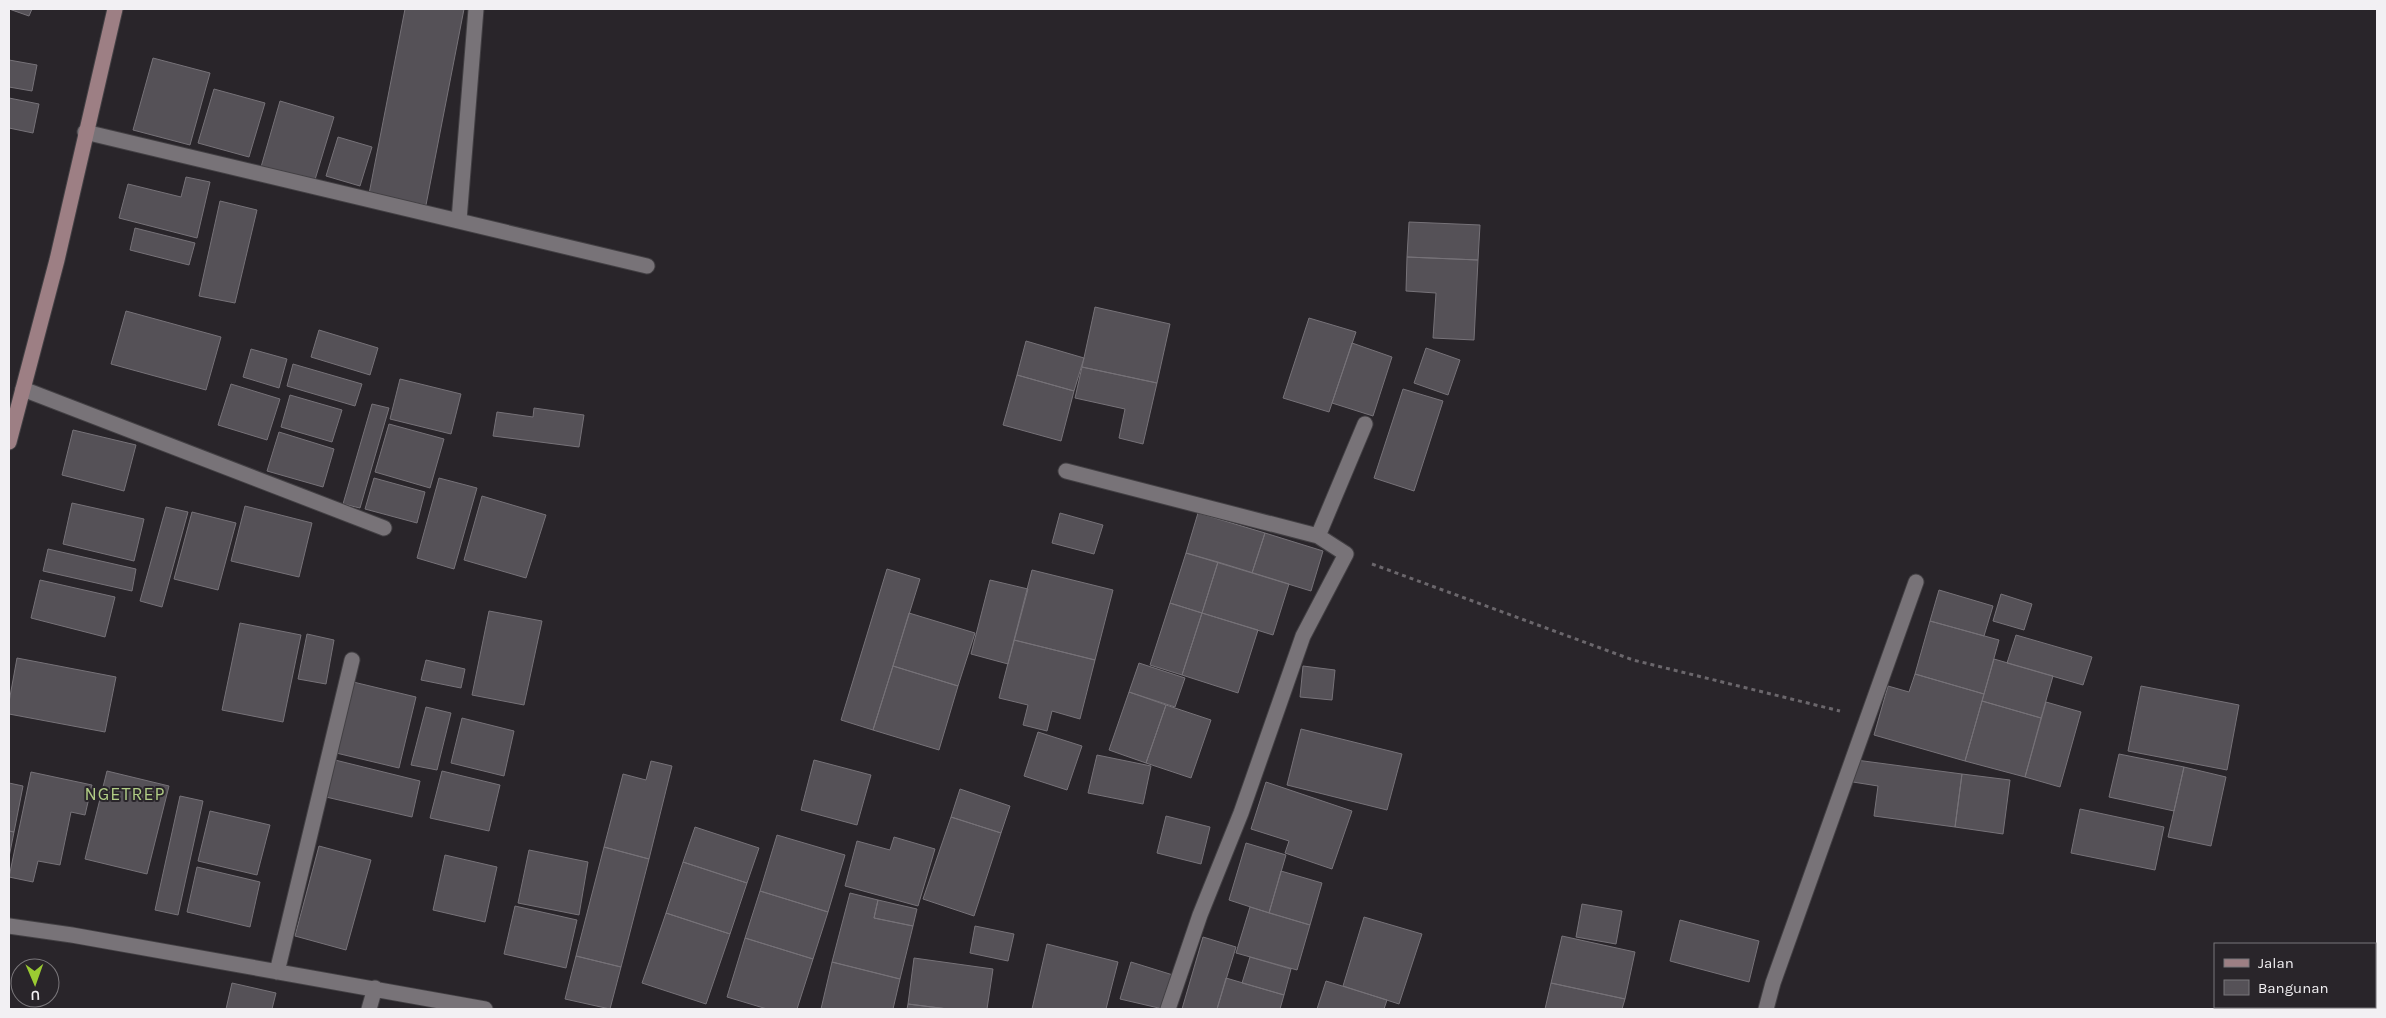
<svg xmlns="http://www.w3.org/2000/svg" width="2386" height="1018" font-family="Karla,sans-serif">
	<style>
		.building { fill: #555157; stroke: #767278 }
		.lines { fill: none; stroke-linecap: round; stroke-linejoin: round }
		.street-casing { stroke: #434044; stroke-width: 17 }
		.secondary-casing { stroke: #434044; stroke-width: 17 }
		.path { stroke: #6b676c; stroke-width: 3; stroke-dasharray: 4 4; stroke-linecap: butt }
		.street { stroke: #787378; stroke-width: 15 }
		.secondary { stroke: #9d7f84; stroke-width: 15 }
		.labels { text-anchor: middle; dominant-baseline: central; stroke-width: 4; stroke-linejoin: round; paint-order: stroke }
		.quarter-label { font-size: 18px; letter-spacing: 1px; fill: #b1cd85; stroke: #29252a }
	</style>
	<rect width="100%" height="100%" fill="#29252a"/>
	<path class="building" d="M9,9H32L29,16Z
		M405,9H464L426,205L369,194Z
		M153,58L210,73L190,145L133,130Z
		M9,60L37,65L32,91L9,87Z
		M214,89L265,103L249,157L198,143Z
		M9,98L39,104L33,133L9,128Z
		M280,101L334,117L314,183L261,167Z
		M338,137L372,147L360,186L326,176Z
		M186,177L210,182L197,238L119,218L128,184L181,197Z
		M220,201L257,210L235,303L199,296Z
		M1409,222L1480,225L1478,260L1407,257Z
		M135,228L195,243L189,265L130,250Z
		M1407,257L1478,260L1474,340L1433,338L1436,293L1406,291Z
		M1095,307L1170,324L1157,383L1082,367Z
		M126,311L221,337L206,390L111,364Z
		M1309,318L1356,332L1329,412L1283,398Z
		M319,330L378,348L370,375L311,357Z
		M1026,341L1084,358L1074,391L1017,375Z
		M1352,343L1392,357L1373,416L1332,403Z
		M1426,348L1460,360L1448,395L1414,383Z
		M251,349L287,359L279,388L243,377Z
		M293,364L362,384L355,406L287,386Z
		M1082,367L1157,383L1143,444L1119,438L1125,409L1075,398Z
		M1017,375L1074,391L1061,441L1003,425Z
		M400,379L461,394L451,434L390,419Z
		M231,384L280,399L267,440L218,425Z
		M1403,389L1443,401L1414,491L1374,478Z
		M290,395L342,410L332,442L281,427Z
		M372,404L389,408L360,508L343,504Z
		M534,408L584,415L579,447L493,436L497,412L533,417Z
		M389,424L444,439L430,488L375,472Z
		M73,430L136,445L124,491L62,475Z
		M279,432L334,449L323,487L267,471Z
		M374,478L425,492L417,523L365,509Z
		M439,478L477,488L454,569L417,558Z
		M482,496L546,515L526,578L464,560Z
		M72,503L144,519L134,561L63,544Z
		M245,506L312,523L299,577L231,561Z
		M166,507L188,512L162,607L140,601Z
		M192,512L236,523L218,590L174,579Z
		M1060,513L1103,525L1094,554L1052,543Z
		M1198,513L1265,533L1252,573L1186,553Z
		M1265,533L1323,551L1311,591L1252,573Z
		M48,549L136,569L132,591L43,571Z
		M1186,553L1218,562L1202,613L1170,603Z
		M1218,562L1289,584L1273,635L1202,613Z
		M887,569L920,579L873,730L841,720Z
		M1032,570L1113,590L1095,660L1014,640Z
		M40,580L115,597L105,637L31,618Z
		M990,580L1028,589L1008,664L971,654Z
		M1939,590L1993,606L1984,636L1930,621Z
		M2001,594L2032,604L2024,630L1993,621Z
		M1170,603L1202,613L1182,675L1150,665Z
		M489,611L542,621L524,705L472,695Z
		M909,613L975,633L958,686L893,666Z
		M1202,613L1258,630L1238,693L1182,675Z
		M1930,621L1999,640L1984,694L1915,674Z
		M240,623L301,635L283,722L222,710Z
		M307,634L334,640L326,684L298,679Z
		M2016,635L2092,657L2083,685L2007,663Z
		M1014,640L1095,660L1080,719L1052,711L1047,731L1023,725L1028,705L999,698Z
		M17,658L116,677L105,732L9,714V702Z
		M1994,659L2053,676L2041,718L1982,701Z
		M426,660L465,669L461,688L421,680Z
		M1139,663L1185,678L1175,707L1129,692Z
		M893,666L958,686L939,750L873,730Z
		M1303,666L1335,670L1332,700L1300,697Z
		M1915,674L1984,694L1965,761L1874,735L1888,686L1909,692Z
		M349,681L416,697L399,768L332,752Z
		M2141,686L2239,705L2227,770L2128,751Z
		M1129,692L1166,705L1146,763L1109,750Z
		M1982,701L2041,718L2025,777L1965,761Z
		M2046,702L2081,712L2060,787L2025,777Z
		M1166,705L1211,720L1191,778L1146,763Z
		M426,707L451,713L437,770L411,765Z
		M462,718L514,731L504,776L451,763Z
		M1301,729L1402,754L1387,810L1287,785Z
		M1038,732L1082,746L1067,790L1024,776Z
		M2119,754L2184,767L2174,811L2109,797Z
		M1097,755L1151,766L1143,804L1088,793Z
		M335,760L420,781L412,817L326,797Z
		M814,760L871,775L857,825L801,810Z
		M1856,760L1962,774L1955,827L1874,816L1878,786L1853,782Z
		M651,761L672,766L649,859L604,847L623,774L646,780Z
		M2184,767L2226,777L2211,846L2168,837Z
		M107,771L169,786L147,874L85,859Z
		M442,771L500,785L489,831L430,818Z
		M31,772L92,785L85,815L71,812L60,865L38,861L33,882L9,877Z
		M1962,774L2010,780L2003,834L1955,827Z
		M1266,782L1352,811L1332,869L1285,853L1289,841L1251,829Z
		M9,783L23,786L14,832L9,831Z
		M960,789L1010,806L1001,833L951,817Z
		M180,796L203,801L178,915L155,910Z
		M2080,809L2164,827L2155,870L2071,853Z
		M210,811L270,825L257,875L198,861Z
		M1166,816L1210,827L1201,864L1157,853Z
		M951,817L1001,833L974,916L923,899Z
		M695,827L759,848L747,883L683,862Z
		M9,831L14,832L9,857Z
		M777,835L845,855L828,912L760,891Z
		M894,837L935,849L918,906L845,886L857,841L890,850Z
		M1246,843L1286,855L1269,913L1229,900Z
		M319,846L371,860L346,950L295,936Z
		M604,847L649,859L621,967L576,956Z
		M529,850L588,862L579,915L518,903Z
		M445,855L497,867L485,922L433,910Z
		M683,862L747,883L730,934L666,913Z
		M197,867L260,882L250,927L187,912Z
		M1281,871L1322,883L1310,925L1269,913Z
		M760,891L828,912L813,959L745,938Z
		M850,893L878,900L874,918L913,926L900,979L832,962Z
		M878,900L917,909L913,926L874,918Z
		M1582,904L1622,911L1616,944L1576,937Z
		M515,906L577,920L566,968L504,954Z
		M1250,907L1310,925L1297,970L1236,953Z
		M666,913L730,934L706,1004L642,983Z
		M1364,917L1422,934L1399,1004L1343,986Z
		M1680,920L1759,941L1749,982L1670,961Z
		M975,926L1014,934L1008,961L970,953Z
		M1562,936L1635,952L1625,999L1551,983Z
		M1203,937L1236,947L1217,1009H1182Z
		M745,938L813,959L797,1009H767L727,997Z
		M1047,944L1118,962L1106,1009H1032Z
		M576,956L621,967L610,1009L565,999Z
		M1250,957L1291,969L1284,995L1242,983Z
		M914,958L993,969L987,1009H948L908,1004Z
		M832,962L900,979L893,1009H821Z
		M1131,962L1173,975L1163,1009L1120,999Z
		M1226,978L1284,995L1280,1009H1217Z
		M1326,981L1387,1000L1384,1009H1317Z
		M232,983L276,993L272,1009H226Z
		M1551,983L1625,999L1622,1009H1545Z
		M908,1004L948,1009H907Z"/>
	<g class="lines">
		<defs>
			<path id="street" d="M85,132L647,266
				M459,220L476,9
				M23,389L384,528
				M1066,471L1318,536L1346,554L1303,636L1241,813L1200,915L1168,1009
				M1318,536L1365,424
				M9,926L72,935L485,1009
				M277,972L352,660
				M369,1009L375,988
				M1766,1009L1773,983L1916,582"/>
			<path id="secondary" d="M9,442L57,260L115,9"/>
		</defs>
		<use href="#street" class="street-casing"/>
		<use href="#secondary" class="secondary-casing"/>
		<path class="path" d="M1372,564L1633,660L1840,711"/>
		<use href="#street" class="street"/>
		<use href="#secondary" class="secondary"/>
	</g>
	<g class="labels">
		<g class="quarter-label">
			<text x="125" y="794">NGETREP</text>
		</g>
	</g>
	<rect width="2386" height="1018" fill="none" stroke="#f2f0f3" stroke-width="20"/>
	<rect x="2214" y="943" width="162" height="65" fill="#29252a" stroke="#79767a"/>
	<rect x="2224" y="959" width="25" height="8" fill="#9d7f84" stroke="#79767a"/>
	<text x="2258" y="968" font-size="15" fill="#f2f0f3">Jalan</text>
	<rect x="2224" y="980" width="25" height="15" fill="#555157" stroke="#79767a"/>
	<text x="2258" y="993" font-size="15" fill="#f2f0f3">Bangunan</text>
	<g transform="translate(35 983) rotate(178)"><circle r="24" fill="#29252a" stroke="#79767a"/>
	<path d="M0-4L9 19L0 12L-9 19Z" fill="#9bcb32"/>
	<text y="-8" font-size="14" font-weight="bold" text-anchor="middle" fill="#f2f0f3">U</text>
	</g>
</svg>
